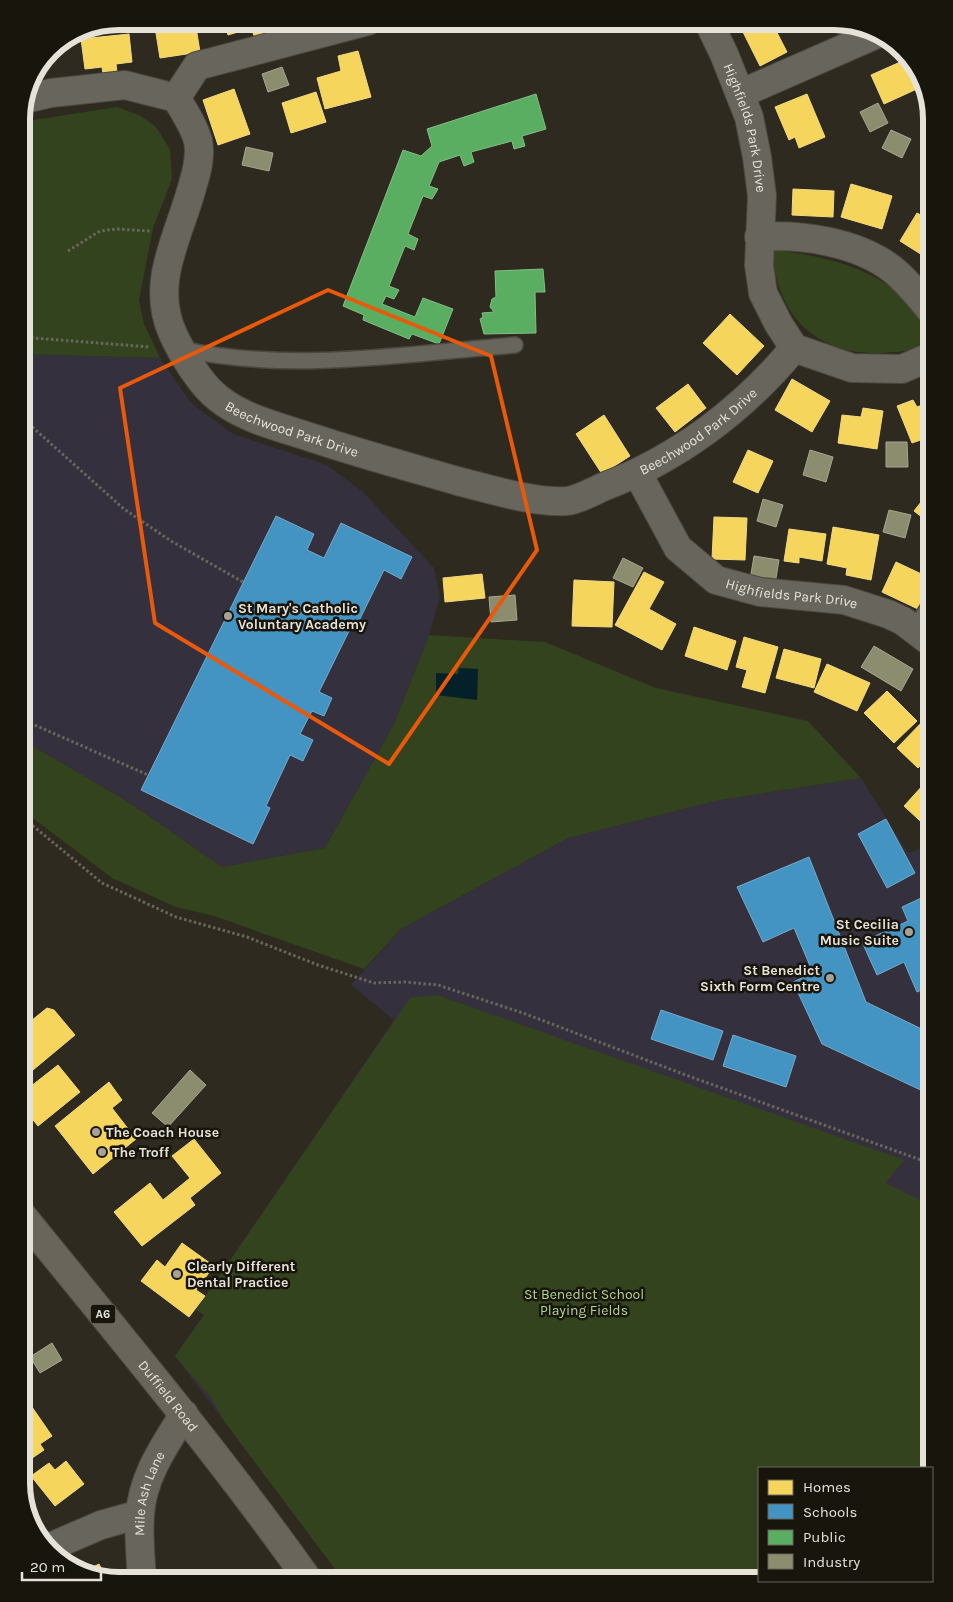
<svg xmlns="http://www.w3.org/2000/svg" width="953" height="1602" font-family="Karla,sans-serif">
	<style>
		.education { fill: #35303d }
		.green { fill: #33431d }
		.water { fill: #04212a }
		.homes { fill: #f6d55c; stroke: #f2d981 }
		.schools { fill: #4393c3; stroke: #74abc9 }
		.public { fill: #5aae61; stroke: #84be84 }
		.industry { fill: #8c8c6e; stroke: #a7a68e }
		.lines { fill: none; stroke-linecap: round; stroke-linejoin: round }
		.service-casing { stroke: #4c483f; stroke-width: 18 }
		.minor-casing { stroke: #4c483f; stroke-width: 30 }
		.tertiary-casing { stroke: #4c483f; stroke-width: 30 }
		.primary-casing { stroke: #4c483f; stroke-width: 30 }
		.path { stroke: #69665e; stroke-width: 3; stroke-dasharray: 2.5 2.5; stroke-linecap: butt }
		.service { stroke: #68655c; stroke-width: 15 }
		.minor { stroke: #68655c; stroke-width: 28 }
		.tertiary { stroke: #68655c; stroke-width: 28 }
		.primary { stroke: #6a655b; stroke-width: 28 }
		.marked { fill: none; stroke: #e8590c; stroke-width: 4; stroke-linejoin: round }
		.poi-dot { fill: #a6a297; stroke: #18150d; stroke-width: 2 }
		.labels { text-anchor: middle; dominant-baseline: central; stroke-width: 5; stroke-linejoin: round; paint-order: stroke }
		.shield { fill: #18150d; stroke: #a9a49a; stroke-width: 1 }
		.shield-label { font-size: 12px; font-weight: bold; fill: #e7e2d7 }
		.street-label { font-size: 14px; fill: #e7e2d7; stroke: #18150d }
		.poi-label { font-size: 14px; font-weight: bold; fill: #e7e2d7; stroke: #18150d; text-anchor: start }
		.park-label { font-size: 14px; fill: #b2d68d; stroke: #18150d }
		.rim { fill: none; stroke: #e7e2d7; stroke-width: 6 }
	</style>
	<rect width="100%" height="100%" fill="#2e2a20"/>
	<path class="education" d="M21,354L160,358L191,403L233,434L327,465L363,492L434,568L440,597L429,635L394,724L325,848L222,867L130,803L21,739Z
		M861,778L908,853L932,845V1468H759V1581H344L175,1356L204,1315L196,1310L394,1020L351,985L401,929L568,838L715,801Z"/>
	<path class="green" d="M117,107L141,116L156,127L170,149L172,179L153,228L139,300L144,324L160,358L21,354V122Z
		M772,250C833,256 903,274 932,335C929,338 925,344 921,346C911,352 892,352 880,353C814,355 776,313 772,250Z
		M429,635L545,642L656,688L808,721L861,778L715,801L568,838L401,929L364,969L214,916L176,907L112,878L21,809V739L130,803L222,867L325,848L394,724Z
		M437,995L904,1160L886,1183L932,1206V1468H759V1581H344L224,1421L212,1399L175,1356L204,1315L196,1310L410,998Z"/>
	<path class="water" d="M459,668L478,669L477,700L436,695V673L458,674Z"/>
	<path class="homes" d="M195,21L200,52L160,58L155,27Z
		M224,21H273L276,31L255,38L251,28L228,35Z
		M765,21H771L787,52L760,66L743,32Z
		M129,34L132,62L116,64L117,73L103,74L102,67L85,69L81,39Z
		M358,51L371,97L325,109L317,78L341,71L338,56Z
		M907,59L919,88L884,104L871,75Z
		M234,89L250,134L218,145L203,100Z
		M316,92L326,122L291,133L282,103Z
		M807,94L825,137L799,148L795,137L789,140L775,107Z
		M851,184L892,196L882,229L841,217Z
		M793,189L834,191L833,217L792,215Z
		M917,213L932,221L930,260L900,241Z
		M730,314L764,346L737,375L703,343Z
		M792,379L830,401L812,432L775,410Z
		M688,384L706,408L675,432L656,408Z
		M913,400L917,407L932,401V436L912,443L897,406Z
		M863,408L883,411L877,449L838,443L842,415L861,417Z
		M604,415L630,456L602,474L576,434Z
		M748,450L773,461L758,493L733,482Z
		M932,488V525L914,511Z
		M714,517L747,518L745,560L712,559Z
		M833,527L879,535L871,580L846,575L847,568L827,564Z
		M789,529L826,534L822,561L799,557V563L784,561Z
		M896,562L932,579V586L920,610L882,592Z
		M644,572L664,582L649,609L676,624L662,650L615,625Z
		M482,574L485,598L445,602L443,578Z
		M574,580L614,582L612,627L572,626Z
		M694,627L736,641L727,670L685,656Z
		M744,637L778,647L765,693L742,687L747,670L736,667Z
		M784,649L821,659L814,688L776,678Z
		M827,664L870,683L857,711L814,692Z
		M887,691L917,721L894,743L864,713Z
		M925,719L932,726V754L918,768L897,748Z
		M924,784L932,791V832L904,806Z
		M47,1008L54,1010L75,1035L21,1080V1029Z
		M58,1065L80,1092L38,1126L21,1105V1094Z
		M109,1082L122,1100L112,1108L136,1139L93,1174L55,1126Z
		M194,1139L221,1173L190,1198L195,1205L142,1246L114,1212L150,1183L163,1200L190,1178L172,1156Z
		M182,1243L214,1266L196,1290L205,1296L189,1317L141,1281L157,1260L165,1267Z
		M32,1407L52,1436L40,1444L44,1450L22,1465L21,1415Z
		M66,1461L84,1484L55,1506L31,1476L49,1463L55,1470Z
		M99,1564L106,1578L85,1571Z"/>
	<path class="schools" d="M276,516L314,534L307,550L324,558L341,523L412,557L401,579L384,570L356,627L352,625L319,692L332,698L324,716L312,711L300,734L313,740L303,761L290,755L266,806L270,808L253,844L141,790Z
		M886,819L915,873L887,888L858,834Z
		M809,857L866,1002L932,1034V1089L925,1092L822,1044L793,982L813,973L794,928L763,942L737,887Z
		M932,893V985L917,992L904,962L877,975L862,942L908,921L902,907Z
		M661,1010L723,1031L713,1060L651,1039Z
		M733,1035L796,1056L786,1087L723,1066Z"/>
	<path class="public" d="M536,94L546,129L522,136L525,146L514,149L512,141L471,152L474,162L464,166L460,155L439,162L429,186L438,189L432,199L423,196L408,234L418,239L414,250L405,246L389,286L399,290L394,299L386,296L382,304L415,317L423,298L453,309L439,344L412,334L409,339L363,320L364,315L343,306L403,150L421,156L432,146L427,129Z
		M543,269L545,292H535L536,333L484,334L480,319L483,317L482,313L494,312L490,307L492,299L496,297L495,271Z"/>
	<path class="industry" d="M132,21H153V22L133,26Z
		M80,30V36L68,38Z
		M282,67L289,85L268,92L262,74Z
		M878,103L888,123L870,132L860,112Z
		M891,130L911,139L902,158L882,148Z
		M246,147L273,153L269,171L242,165Z
		M886,442H907L908,467H886Z
		M810,450L833,457L826,482L803,475Z
		M763,499L783,505L776,527L757,521Z
		M889,510L911,515L905,538L883,532Z
		M754,556L779,560L775,584L750,580Z
		M623,558L643,568L633,587L613,578Z
		M515,595L517,620L491,622L489,597Z
		M874,646L913,669L901,691L861,667Z
		M190,1070L206,1085L168,1127L152,1113Z
		M52,1343L62,1360L40,1373L30,1357Z"/>
	<g class="lines">
		<defs>
			<path id="service" d="M181,349C290,373 405,354 515,345
				M915,628L932,602"/>
			<g id="minor">
				<path id="s1" d="M708,21L724,54L749,117L757,157L762,196L759,265L763,293L778,323L794,348L852,368L902,369L932,356"/>
				<path d="M740,94L877,34"/>
				<path d="M176,98L197,66L368,21"/>
				<path id="s2" d="M25,99L51,93L125,85L176,98C184,111 194,126 198,141C201,156 197,171 193,184C180,235 149,282 173,334C182,354 201,385 218,398C245,420 284,428 316,439C364,455 413,468 461,482C492,490 535,503 567,501C578,500 592,492 603,487C677,459 743,410 794,348"/>
				<path d="M759,237C802,234 857,242 892,269C907,281 920,297 932,312"/>
				<path id="s3" d="M638,474L678,548L716,580L760,592L844,600L888,614L903,621L932,643"/>
				<path d="M50,1547L101,1525L140,1514"/>
			</g>
			<g id="tertiary">
				<path id="s4" d="M142,1581C141,1559 138,1536 140,1515C142,1477 165,1445 184,1414"/>
			</g>
			<g id="primary">
				<path id="s5" d="M21,1214C119,1335 219,1454 309,1581"/>
			</g>
		</defs>
		<use href="#service" class="service-casing"/>
		<use href="#minor" class="minor-casing"/>
		<use href="#tertiary" class="tertiary-casing"/>
		<use href="#primary" class="primary-casing"/>
		<path class="path" d="M68,251L100,231L116,229L150,231
			M21,337L150,347
			M21,417L124,509L171,541L243,582
			M21,719L148,775
			M21,816L102,883L176,917L247,937L318,965L374,983L405,982L438,985L523,1013L683,1074L932,1164"/>
		<use href="#service" class="service"/>
		<use href="#minor" class="minor"/>
		<use href="#tertiary" class="tertiary"/>
		<use href="#primary" class="primary"/>
	</g>
	<path class="marked" d="M328,290L491,356L537,550L389,764L155,623L120,388Z"/>
	<g class="poi-dot">
		<circle cx="228" cy="616" r="5"/>
		<circle cx="909" cy="932" r="5"/>
		<circle cx="830" cy="978" r="5"/>
		<circle cx="96" cy="1132" r="5"/>
		<circle cx="102" cy="1152" r="5"/>
		<circle cx="177" cy="1274" r="5"/>
	</g>
	<g class="labels">
		<rect class="shield" x="90.5" y="1304.5" width="25" height="19" rx="4"/>
		<g class="shield-label">
			<text x="103" y="1314">A6</text>
		</g>
		<g class="street-label">
			<text stroke="none"><textPath href="#s1" startOffset="114">Highfields Park Drive</textPath></text>
			<text stroke="none"><textPath href="#s2" startOffset="561">Beechwood Park Drive</textPath></text>
			<text stroke="none"><textPath href="#s2" startOffset="996">Beechwood Park Drive</textPath></text>
			<text stroke="none"><textPath href="#s3" startOffset="211">Highfields Park Drive</textPath></text>
			<text stroke="none"><textPath href="#s5" startOffset="234">Duffield Road</textPath></text>
			<text stroke="none"><textPath href="#s4" startOffset="89">Mile Ash Lane</textPath></text>
		</g>
		<g class="poi-label">
			<text x="238" y="608">St Mary's Catholic<tspan x="238" dy="16">Voluntary Academy</tspan></text>
			<text x="899" y="924" text-anchor="end">St Cecilia<tspan x="899" dy="16">Music Suite</tspan></text>
			<text x="820" y="970" text-anchor="end">St Benedict<tspan x="820" dy="16">Sixth Form Centre</tspan></text>
			<text x="106" y="1132">The Coach House</text>
			<text x="112" y="1152">The Troff</text>
			<text x="187" y="1266">Clearly Different<tspan x="187" dy="16">Dental Practice</tspan></text>
		</g>
		<g class="park-label">
			<text x="584" y="1294">St Benedict School<tspan x="584" dy="16">Playing Fields</tspan></text>
		</g>
	</g>
	<path d="M0 0H953V1602H0ZM119 30H834A89 89 0 0 1 923 119V1483A89 89 0 0 1 834 1572H119A89 89 0 0 1 30 1483V119A89 89 0 0 1 119 30Z" fill="#18150d" fill-rule="evenodd"/>
	<path class="rim" d="M119 30H834A89 89 0 0 1 923 119V1483A89 89 0 0 1 834 1572H119A89 89 0 0 1 30 1483V119A89 89 0 0 1 119 30Z"/>
	<rect x="758" y="1467" width="175" height="115" fill="#18150d" stroke="#6b675e"/>
	<rect x="768" y="1480" width="25" height="15" fill="#f6d55c" stroke="#6b675e"/>
	<text x="803" y="1492" font-size="15" fill="#e7e2d7">Homes</text>
	<rect x="768" y="1504" width="25" height="15" fill="#4393c3" stroke="#6b675e"/>
	<text x="803" y="1517" font-size="15" fill="#e7e2d7">Schools</text>
	<rect x="768" y="1530" width="25" height="15" fill="#5aae61" stroke="#6b675e"/>
	<text x="803" y="1542" font-size="15" fill="#e7e2d7">Public</text>
	<rect x="768" y="1554" width="25" height="15" fill="#8c8c6e" stroke="#6b675e"/>
	<text x="803" y="1567" font-size="15" fill="#e7e2d7">Industry</text>
	<path d="M22 1572v8h79v-8" fill="none" stroke="#e7e2d7" stroke-width="2.5"/>
	<text x="30" y="1572" font-size="15" fill="#e7e2d7" stroke="#18150d" stroke-width="4" paint-order="stroke">20 m</text>
</svg>
